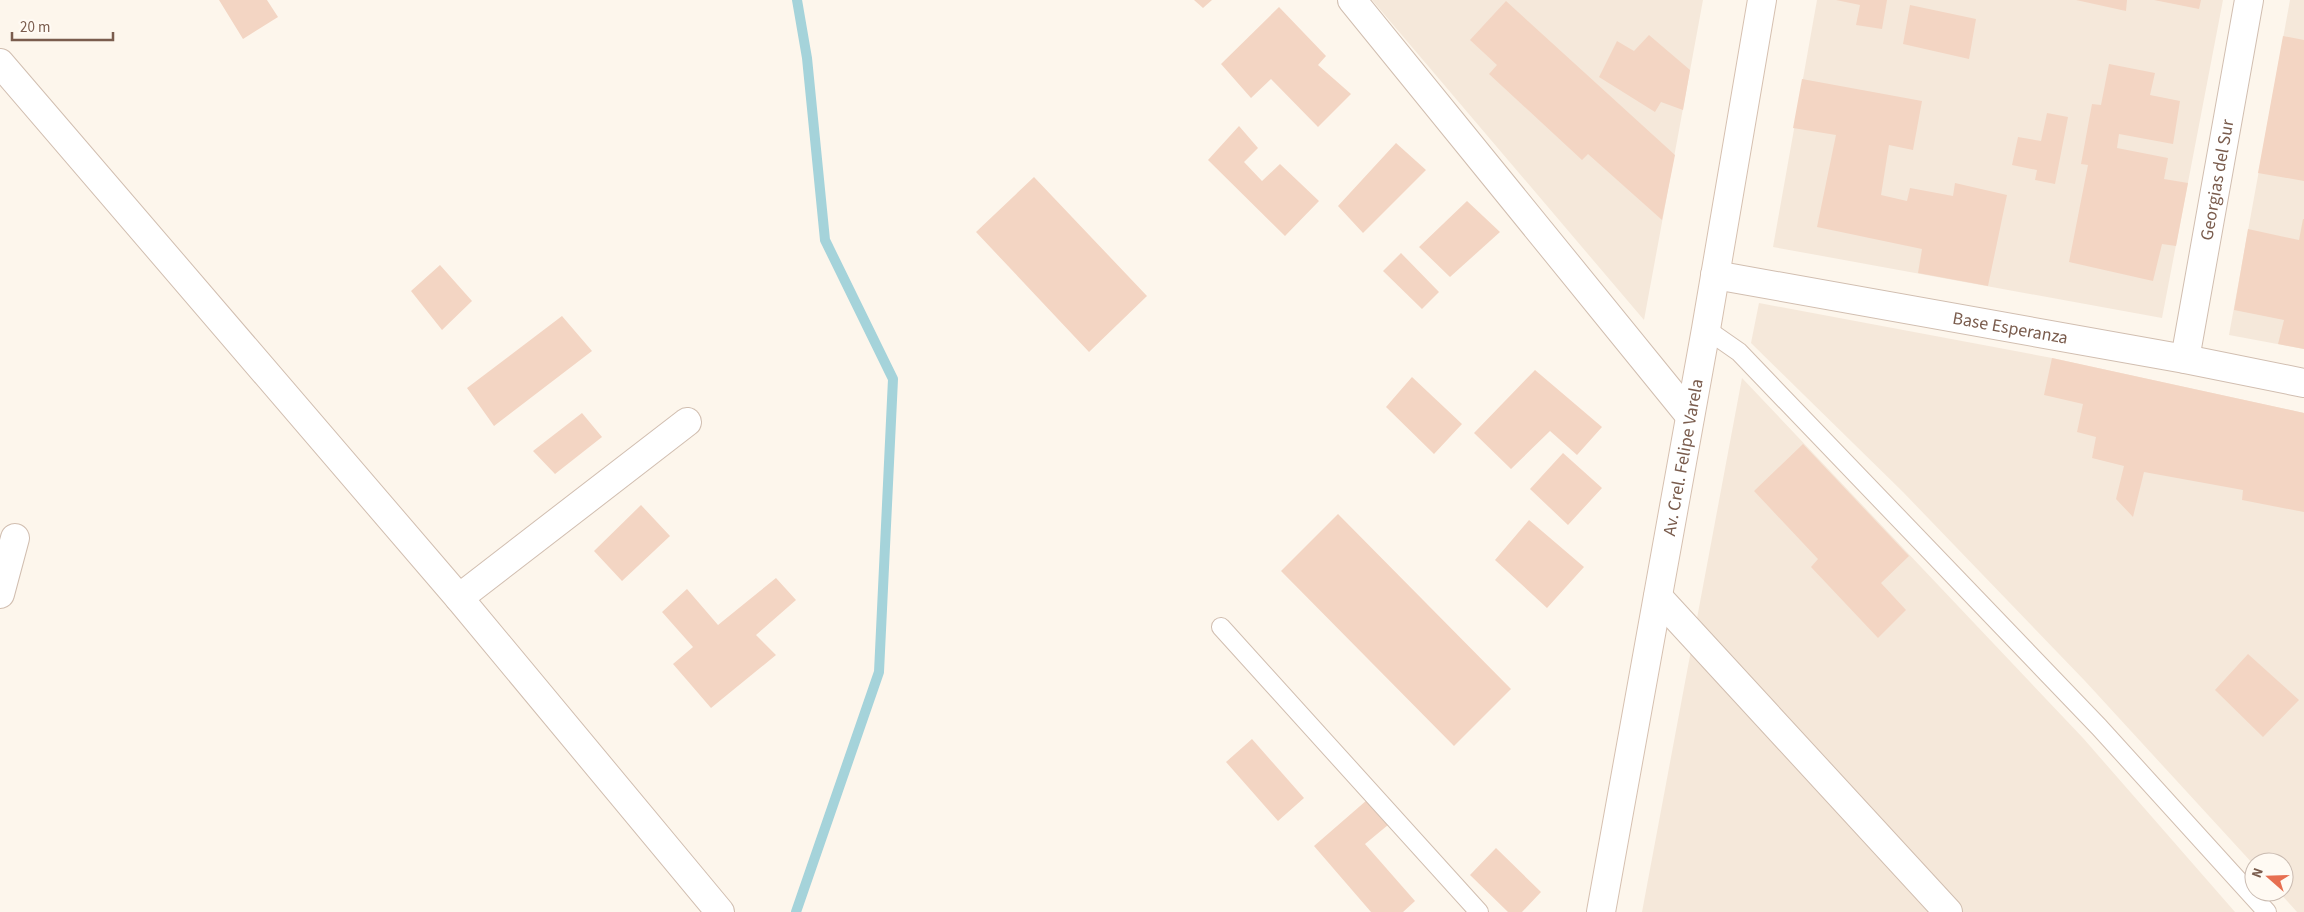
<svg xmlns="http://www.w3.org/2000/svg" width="2304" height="912" font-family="'Source Sans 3',sans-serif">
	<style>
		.residential { fill: #f5e8da }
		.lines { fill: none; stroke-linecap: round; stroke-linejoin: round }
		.stream { stroke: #a5d3da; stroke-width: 10 }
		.building { fill: #f3d5c3 }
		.service-casing { stroke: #d1beb0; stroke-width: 20 }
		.minor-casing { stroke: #d1beb0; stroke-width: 30 }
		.secondary-casing { stroke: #d6c0b0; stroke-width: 30 }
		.service { stroke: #fff; stroke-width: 18 }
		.minor { stroke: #fff; stroke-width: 28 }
		.secondary { stroke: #fff; stroke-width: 28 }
		.labels { text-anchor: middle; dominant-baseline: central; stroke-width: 4.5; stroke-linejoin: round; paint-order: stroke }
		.street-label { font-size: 18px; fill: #7a5c4d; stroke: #fffaf3 }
	</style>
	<rect width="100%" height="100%" fill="#fdf6ec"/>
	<path class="residential" d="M1372,0H1703L1644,320Z
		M1817,0H2223L2162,318L1773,247Z
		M2290,0H2304V349L2229,335Z
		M1759,303L2052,358L2304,413V912H2297L2279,892H2284V862H2254V865L2085,681L1903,492L1751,343Z
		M1742,378L2083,738L2235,912H1642Z"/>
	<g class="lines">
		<path class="stream" d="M796,912L879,672L893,379L825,240L807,58L797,0"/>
	</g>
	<path class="building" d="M219,0H267L278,17L243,39Z
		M1194,0H1212L1203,8Z
		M1836,0H1887L1882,29L1856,25L1860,5Z
		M2076,0H2127L2126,11Z
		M2154,0H2201L2199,9Z
		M1506,1L1675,155L1662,220L1588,154L1582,160L1489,74L1497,65L1470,40Z
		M1910,5L1976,19L1969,59L1903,44Z
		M1279,7L1326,56L1318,65L1351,94L1318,127L1271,79L1251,98L1221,64Z
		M1649,35L1690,70L1683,110L1661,102L1655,112L1599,77L1617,41L1634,51Z
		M2283,36L2304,40V181L2258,173Z
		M2109,64L2155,73L2150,95L2180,101L2173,144L2119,134L2117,148L2168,158L2164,179L2188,183L2176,246L2162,244L2153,281L2069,262L2088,165L2081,164L2092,104L2101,105Z
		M1802,79L1922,101L1913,150L1889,145L1881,195L1907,201L1910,188L1953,196L1955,183L2007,195L1988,286L1918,273L1922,249L1817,227L1836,135L1793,128Z
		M2047,113L2068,117L2055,184L2035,180L2037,170L2012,165L2018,137L2041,141Z
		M1239,126L1258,148L1244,162L1262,181L1280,164L1319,201L1285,236L1208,160Z
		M1396,143L1426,170L1363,233L1338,206Z
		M1034,177L1147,296L1089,352L976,232Z
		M1467,201L1500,232L1450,277L1419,247Z
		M2303,219H2304V349L2278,344L2284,320L2234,310L2248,229L2299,240Z
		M1401,253L1439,292L1422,309L1383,271Z
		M440,265L472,301L442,330L411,291Z
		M562,316L592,351L494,426L467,388Z
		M2052,358L2304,413V512L2242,500L2243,490L2144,472L2133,517L2116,499L2124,466L2092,458L2096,437L2077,432L2083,404L2044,395Z
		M1535,370L1602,427L1577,455L1550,431L1511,469L1474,433Z
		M1412,377L1462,424L1434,454L1386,407Z
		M582,413L602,437L555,474L533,451Z
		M1803,444L1909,556L1881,583L1906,610L1878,638L1811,567L1818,559L1754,491Z
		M1563,453L1602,488L1568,525L1530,489Z
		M641,505L670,536L622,581L594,551Z
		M1338,514L1511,689L1454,746L1281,571Z
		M1529,520L1584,567L1547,608L1495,560Z
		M776,578L796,600L756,635L776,655L711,708L673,664L693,647L662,612L687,589L718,625Z
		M2248,654L2299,700L2263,737L2215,690Z
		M1252,739L1304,798L1278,821L1226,762Z
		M1367,800L1388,825L1365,844L1415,901L1403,912H1371L1314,846Z
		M1496,848L1541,892L1522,912H1508L1470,875Z"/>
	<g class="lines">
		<defs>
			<path id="service" d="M1706,329L1739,352L2099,727L2267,912
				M1221,627L1479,912"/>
			<g id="minor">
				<path d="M1352,0L1690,416"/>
				<path d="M0,63L459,598L720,912"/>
				<path id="s1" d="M1715,275L2185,359L2304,383"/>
				<path id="s2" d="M2185,359L2249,0"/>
				<path d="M0,594L15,538"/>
				<path d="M1658,597L1948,912"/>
				<path d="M459,598L687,422"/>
			</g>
			<g id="secondary">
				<path id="s3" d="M1601,912L1706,329L1762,0"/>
			</g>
		</defs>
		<use href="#service" class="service-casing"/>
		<use href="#minor" class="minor-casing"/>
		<use href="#secondary" class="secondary-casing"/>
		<use href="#service" class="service"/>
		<use href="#minor" class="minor"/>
		<use href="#secondary" class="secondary"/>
	</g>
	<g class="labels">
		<g class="street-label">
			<text stroke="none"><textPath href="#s2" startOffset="182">Georgias del Sur</textPath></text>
			<text stroke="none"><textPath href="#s1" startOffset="300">Base Esperanza</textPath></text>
			<text stroke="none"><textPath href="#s3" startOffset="462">Av. Crel. Felipe Varela</textPath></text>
		</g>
	</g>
	<g transform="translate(2269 877) rotate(290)"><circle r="24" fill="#fffaf3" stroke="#cabbb1"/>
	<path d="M0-4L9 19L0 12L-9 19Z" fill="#e76f51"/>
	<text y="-8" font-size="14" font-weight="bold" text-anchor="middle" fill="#7a5c4d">N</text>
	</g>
	<path d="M12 32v8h101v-8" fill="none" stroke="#7a5c4d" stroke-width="2.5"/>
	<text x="20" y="32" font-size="15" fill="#7a5c4d" stroke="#fffaf3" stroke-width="4" paint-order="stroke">20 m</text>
</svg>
